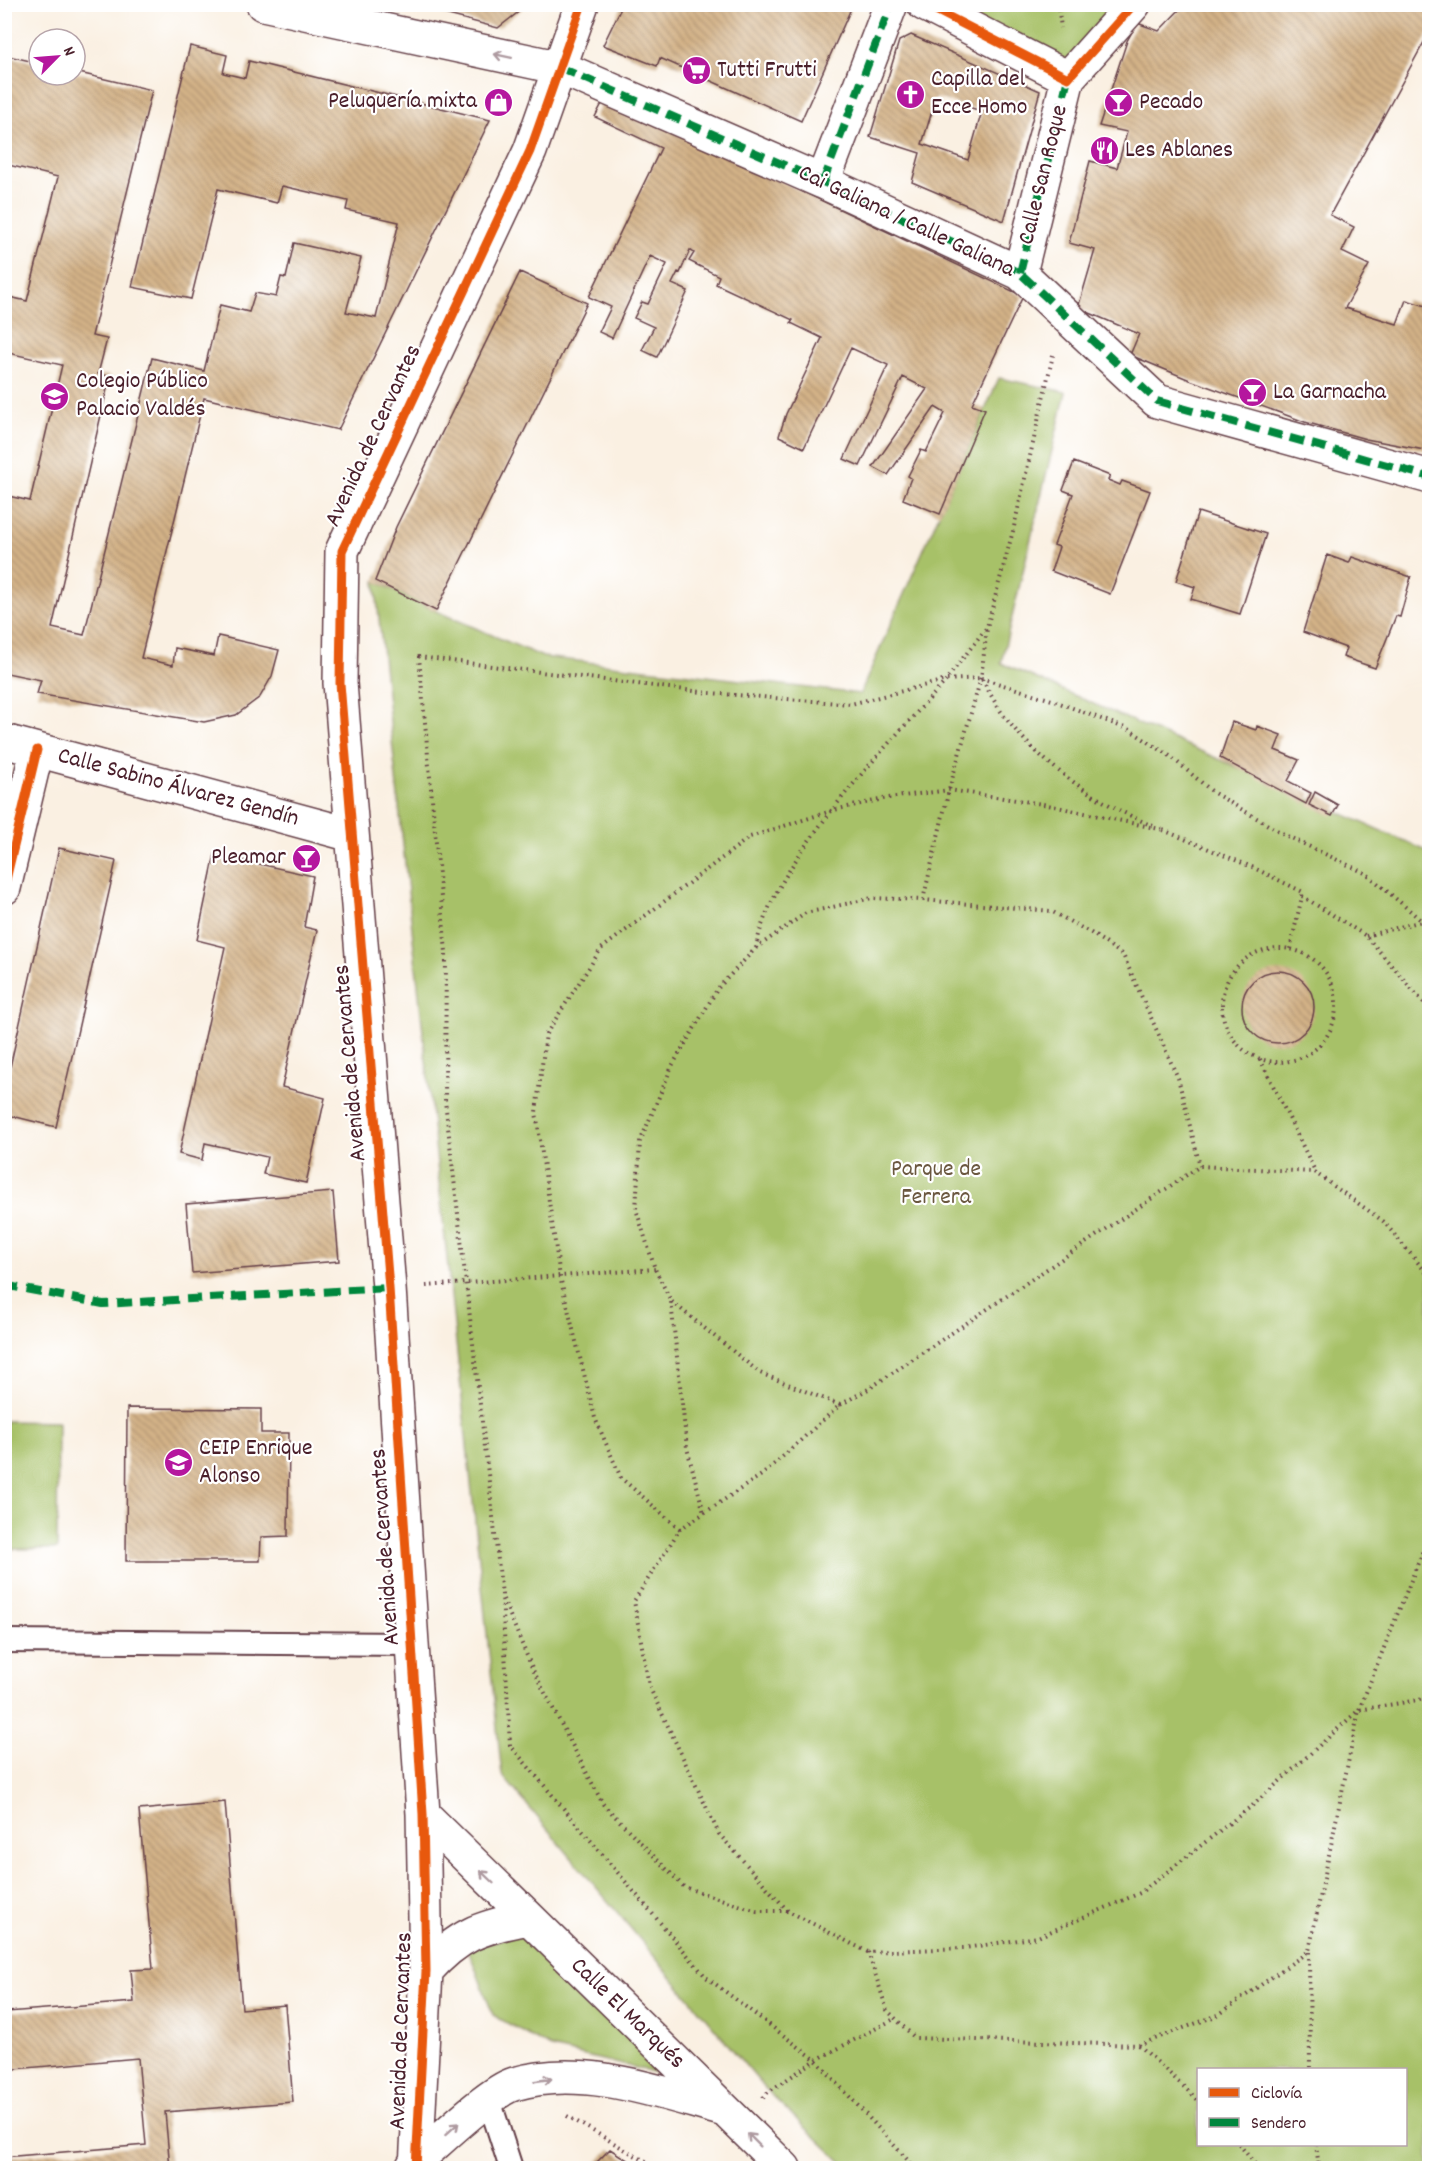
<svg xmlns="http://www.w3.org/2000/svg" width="1434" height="2173" font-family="Dekko,sans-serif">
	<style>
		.green { fill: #a7c168; stroke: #78704a; stroke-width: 1.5; fill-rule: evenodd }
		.building { fill: url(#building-back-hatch); fill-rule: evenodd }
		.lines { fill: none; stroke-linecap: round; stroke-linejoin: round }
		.lane-casing { stroke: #643e46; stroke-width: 26 }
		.street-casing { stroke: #643e46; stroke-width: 36 }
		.path { stroke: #643e46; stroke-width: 4; stroke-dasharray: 1.5 4.5; stroke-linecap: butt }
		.lane { stroke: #fff; stroke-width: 22 }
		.street { stroke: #fff; stroke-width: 33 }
		.quiet { stroke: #00873e; stroke-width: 8; stroke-dasharray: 15 8; stroke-linecap: butt }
		.cycleway-casing { stroke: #fff; stroke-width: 13 }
		.cycleway { stroke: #e8590c; stroke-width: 9 }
		.oneway { stroke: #ae9aa0 }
		.labels { text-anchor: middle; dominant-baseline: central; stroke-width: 4.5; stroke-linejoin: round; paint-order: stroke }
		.poi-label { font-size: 24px; fill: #4a1f2b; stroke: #fff; text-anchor: start }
		.street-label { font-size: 24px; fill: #4a1f2b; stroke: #fff }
		.park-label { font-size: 24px; fill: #6b5840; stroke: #fff }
	</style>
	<defs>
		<pattern id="building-back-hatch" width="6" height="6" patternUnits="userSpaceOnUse" patternTransform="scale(1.5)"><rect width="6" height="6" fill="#d3b287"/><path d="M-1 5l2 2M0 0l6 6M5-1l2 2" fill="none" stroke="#ad906f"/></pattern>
	</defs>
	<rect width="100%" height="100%" fill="#fff"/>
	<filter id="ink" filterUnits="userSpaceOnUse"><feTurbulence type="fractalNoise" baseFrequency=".0167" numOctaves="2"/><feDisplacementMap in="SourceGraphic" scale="12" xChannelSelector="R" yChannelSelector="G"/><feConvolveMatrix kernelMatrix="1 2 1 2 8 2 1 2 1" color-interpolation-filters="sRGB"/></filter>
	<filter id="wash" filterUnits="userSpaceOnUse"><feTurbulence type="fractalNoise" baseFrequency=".008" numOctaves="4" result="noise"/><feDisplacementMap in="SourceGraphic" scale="24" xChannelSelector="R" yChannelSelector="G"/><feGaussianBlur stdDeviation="1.35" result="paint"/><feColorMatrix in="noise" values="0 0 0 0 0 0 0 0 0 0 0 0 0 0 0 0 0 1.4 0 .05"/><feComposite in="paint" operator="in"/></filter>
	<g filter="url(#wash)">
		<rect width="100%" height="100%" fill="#faf0e2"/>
		<path class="green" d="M924,5H1134L1068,78Z
			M999,378L1066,392L1001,663L1429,852V2168H848L768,2092L502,1775L375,581L436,611L543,657L860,694ZM1198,2070H1406V2144H1198Z
			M5,1421L58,1422L57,1549H5Z
			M515,1935L534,1937L679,2078L551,2048L493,2015L468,1949Z"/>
		<g id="blocks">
			<path class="building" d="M406,4H523L521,10L498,28Z
				M623,4H853L801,121L660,58L657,66L603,45Z
				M1185,4H1430V31L1330,215L1354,227L1342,252L1369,265L1345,308L1397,324L1406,300L1430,307V451L1366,439L1305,422L1190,380L1130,355L1139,334L1078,308L1095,250L1069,243L1090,161L1117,168L1127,132L1099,126L1127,41L1137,23L1159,31Z
				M911,35L1040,91L1004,221L912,182L920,153L870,137L899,41ZM936,98L982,111L968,160L922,144Z
				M190,46L227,55L223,73L245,78L249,61L490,120L338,430L204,398L141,658L173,665L175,648L214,656L218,636L279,650L272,676L260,697L236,715L204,722L37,694L41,680L7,673L4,678V495L30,501L62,365L4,352V317L9,297L27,301L58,177L4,164V55L39,63V75H75V72L152,90L92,336L107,339L98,374L110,376L52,628L84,635L152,358L204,371L220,305L249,312L255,293L276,297L281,277L286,278L294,243L361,258L346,312L376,318L399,222L346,210L348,201L282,186L277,203L218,189L191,299L132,287Z
				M605,98L1023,296L972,404L985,409L940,514L903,499L911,478L908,476L921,450L926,452L945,413L935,407L888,475L873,467L927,389L903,377L860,466L844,459L888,365L851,348L804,448L779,436L786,414L822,338L791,323L793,320L716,284L719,276L689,261L694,253L690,250L680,273L678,272L672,284L688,291L657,357L642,350L654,327L634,318L642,302L648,304L667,264L650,256L612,338L599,332L611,307L589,297L661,148L595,117Z
				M520,272L587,303L436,611L375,581L396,527Z
				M1074,462L1110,476L1108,480L1120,485L1122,481L1150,491L1110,594L1051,571L1059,547L1054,545L1073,494L1063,490Z
				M1198,512L1266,534L1240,614L1191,599L1195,587L1176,581Z
				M1327,555L1349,563L1352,557L1411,577L1400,617L1396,616L1375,668L1343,657L1346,648L1303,632Z
				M1232,722L1256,730L1257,726L1281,735L1275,750L1299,760L1288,781L1311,793L1306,804L1220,758Z
				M1315,792L1338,805L1332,816L1309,805Z
				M59,848L116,861L56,1127L4,1114V1094Z
				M215,854L313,876L304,927L317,930L282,1087L325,1098L306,1183L263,1174L267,1157L205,1143L202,1160L179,1154L225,947L197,940Z
				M1242 1007a36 36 0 1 1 72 0a36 36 0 1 1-72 0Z
				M333,1192L339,1261L192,1273L186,1204Z
				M127,1408L261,1409V1433H289L288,1536L261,1537L260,1561H126Z
				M225,1802L242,2009L285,2005L293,2102L165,2112L170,2168H4V2157L146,2145L138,2058L4,2070V2002L7,2012L134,2002L131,1970L153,1969L139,1810Z
				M610,2149L640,2168H591Z"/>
		</g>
	</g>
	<g filter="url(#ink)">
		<use href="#blocks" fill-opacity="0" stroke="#643e46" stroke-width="1.5"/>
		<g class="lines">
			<defs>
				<path id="lane" d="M4,1641L411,1644
					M489,2100L511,2168"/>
				<path id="street" d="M263,4L561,68L823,182L1020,273L1157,401L1430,477
					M924,4L1068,78L1134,4
					M823,182L891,4
					M1020,273L1068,78
					M4,741L352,835
					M4,888L37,750
					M423,1814L784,2168
					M426,1971C459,1934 481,1927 528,1918
					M412,2168L416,2161C437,2143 490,2091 514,2084C582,2064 656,2091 721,2109
					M416,2168L426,1971L423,1814L389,1288L340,683L342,551L530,151L582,4"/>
			</defs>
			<use href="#lane" class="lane-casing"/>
			<use href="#street" class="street-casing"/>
			<path class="path" d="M1058,4L1061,28
				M1053,355L1013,531L987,627L946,680L981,678C990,692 997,708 1008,721C1046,768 1098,803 1153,826
				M981,678L1052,700L1130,730L1170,756L1214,793L1287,836L1367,874L1422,921L1430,919
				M1163,830L1252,867L1303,892L1290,949
				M1302,896L1366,936L1430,1010
				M923,900L949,790L981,678L987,628
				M1366,936L1422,921L1430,929
				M756,948C770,865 888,744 946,681
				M1222 1005a57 57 0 1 1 114 0a57 57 0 1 1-114 0Z
				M1260,1059L1316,1173
				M1430,1277L1383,1221L1314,1172L1200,1166L870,1388L840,1405L763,1474L680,1529L634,1601L649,1686L719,1834L788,1911L868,1952L965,1948L1038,1937L1140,1893L1253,1805L1359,1710L1430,1533
				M426,1286L655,1269
				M671,1302L687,1448L704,1513
				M840,1405L760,1373L671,1301L655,1269L636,1209L640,1142L672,1066L718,988L756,948L806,913L872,898L923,900L1051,911L1091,933L1123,955L1178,1078L1200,1166
				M680,1529L621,1478L595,1418L560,1277L536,1112L546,1034L601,949L750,837L834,810L888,798L949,790L1043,804L1164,830
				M503,1599L533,1670L603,1804L684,1887L757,1911H788
				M868,1952L887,2010L915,2038L1139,2045L1218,2015L1309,1951L1359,1710L1430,1698
				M1309,1952L1310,2070
				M1139,2045L1198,2100
				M763,2098L768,2092L816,2060L896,2018
				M567,2116L657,2168
				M1239,2144L1258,2168
				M1316,2144L1319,2168
				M915,2168L816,2060L706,1977L510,1745L502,1595L445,1101L446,952L419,657L710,693L851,704L946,680"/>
			<use href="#lane" class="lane"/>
			<use href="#street" class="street"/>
			<path class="quiet" d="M561,68L823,182L1020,273L1157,401L1430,477
				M823,182L891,4
				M1020,273L1068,78
				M4,1285L103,1304L389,1288"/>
			<defs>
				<path id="cycleway" d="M924,4L1068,78L1134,4
					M4,888L37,750
					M416,2168L426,1971L423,1814L389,1288L340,683L342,551L530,151L582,4"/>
			</defs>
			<use href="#cycleway" class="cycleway-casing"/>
			<use href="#cycleway" class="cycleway"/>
		</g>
		<defs><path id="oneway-shaft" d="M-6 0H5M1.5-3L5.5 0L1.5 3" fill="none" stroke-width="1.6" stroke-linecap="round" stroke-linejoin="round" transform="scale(1.5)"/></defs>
		<g class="oneway">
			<use href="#oneway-shaft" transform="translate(503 56) rotate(-168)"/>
			<use href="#oneway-shaft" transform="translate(487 1877) rotate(-136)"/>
			<use href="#oneway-shaft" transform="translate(543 2080) rotate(-8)"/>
			<use href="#oneway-shaft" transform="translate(452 2129) rotate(-42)"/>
			<use href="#oneway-shaft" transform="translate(754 2140) rotate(-135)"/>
		</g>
	</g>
	<defs>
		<symbol id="supermarket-disc" viewBox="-11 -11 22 22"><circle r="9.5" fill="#b5179e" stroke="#fff"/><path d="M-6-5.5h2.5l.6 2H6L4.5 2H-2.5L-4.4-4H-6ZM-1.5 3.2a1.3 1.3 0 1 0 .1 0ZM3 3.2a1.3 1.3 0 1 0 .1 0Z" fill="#fff"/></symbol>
		<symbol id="church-disc" viewBox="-11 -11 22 22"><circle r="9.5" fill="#b5179e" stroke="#fff"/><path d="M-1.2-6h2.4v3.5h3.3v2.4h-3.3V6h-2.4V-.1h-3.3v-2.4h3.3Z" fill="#fff"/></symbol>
		<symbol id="shop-disc" viewBox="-11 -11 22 22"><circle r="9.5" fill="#b5179e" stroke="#fff"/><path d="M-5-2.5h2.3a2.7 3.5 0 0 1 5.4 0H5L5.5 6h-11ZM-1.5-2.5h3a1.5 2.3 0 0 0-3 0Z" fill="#fff"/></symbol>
		<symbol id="bar-disc" viewBox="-11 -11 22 22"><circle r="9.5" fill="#b5179e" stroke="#fff"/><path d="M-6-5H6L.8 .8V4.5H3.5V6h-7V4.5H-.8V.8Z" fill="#fff"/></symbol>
		<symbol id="restaurant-disc" viewBox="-11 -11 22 22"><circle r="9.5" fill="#b5179e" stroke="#fff"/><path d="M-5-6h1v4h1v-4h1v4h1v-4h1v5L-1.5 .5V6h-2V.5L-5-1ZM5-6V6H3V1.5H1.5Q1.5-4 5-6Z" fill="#fff"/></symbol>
		<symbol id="school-disc" viewBox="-11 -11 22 22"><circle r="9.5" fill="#b5179e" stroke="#fff"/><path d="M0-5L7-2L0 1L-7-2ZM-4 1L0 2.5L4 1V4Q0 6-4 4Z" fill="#fff"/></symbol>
	</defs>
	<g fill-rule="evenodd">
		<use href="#supermarket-disc" x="680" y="54" width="33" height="33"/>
		<use href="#church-disc" x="894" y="78" width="33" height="33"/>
		<use href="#shop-disc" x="482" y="86" width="33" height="33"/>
		<use href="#bar-disc" x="1102" y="86" width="33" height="33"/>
		<use href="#restaurant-disc" x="1088" y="134" width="33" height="33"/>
		<use href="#bar-disc" x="1236" y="376" width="33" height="33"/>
		<use href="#school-disc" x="38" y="380" width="33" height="33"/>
		<use href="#bar-disc" x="290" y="842" width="33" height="33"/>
		<use href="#school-disc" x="162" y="1446" width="33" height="33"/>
	</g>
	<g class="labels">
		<g class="poi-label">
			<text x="717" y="71">Tutti Frutti</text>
			<text x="931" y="80">Capilla del<tspan x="931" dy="28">Ecce Homo</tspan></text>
			<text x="477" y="102" text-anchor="end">Peluquería mixta</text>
			<text x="1139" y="103">Pecado</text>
			<text x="1125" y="151">Les Ablanes</text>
			<text x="76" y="382">Colegio Público<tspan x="76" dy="28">Palacio Valdés</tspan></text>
			<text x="1273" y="393">La Garnacha</text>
			<text x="286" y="858" text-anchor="end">Pleamar</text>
			<text x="199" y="1449">CEIP Enrique<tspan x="199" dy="28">Alonso</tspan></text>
		</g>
		<g class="street-label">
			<text transform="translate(1044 175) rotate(-76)">Calle San Roque</text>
			<text transform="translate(906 222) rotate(25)">Cai Galiana / Calle Galiana</text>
			<text transform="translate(374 436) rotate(-65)">Avenida de Cervantes</text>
			<text transform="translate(178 788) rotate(15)">Calle Sabino Álvarez Gendín</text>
			<text transform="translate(351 1063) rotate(-95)">Avenida de Cervantes</text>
			<text transform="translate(386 1547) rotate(-94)">Avenida de Cervantes</text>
			<text transform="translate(627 2014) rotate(44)">Calle El Marqués</text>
			<text transform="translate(402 2031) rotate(-88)">Avenida de Cervantes</text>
		</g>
		<g class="park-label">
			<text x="936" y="1170">Parque de<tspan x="936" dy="28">Ferrera</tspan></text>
		</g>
	</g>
	<rect width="1434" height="2173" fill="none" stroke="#fff" stroke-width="24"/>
	<rect x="1197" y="2068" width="210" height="78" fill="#ffffff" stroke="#b7a5aa" stroke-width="1.5"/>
	<rect x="1209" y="2088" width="30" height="9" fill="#e8590c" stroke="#b7a5aa" stroke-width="1.5"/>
	<text x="1251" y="2098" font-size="18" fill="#4a1f2b">Ciclovía</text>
	<rect x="1209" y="2118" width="30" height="9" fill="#00873e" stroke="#b7a5aa" stroke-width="1.5"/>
	<text x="1251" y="2128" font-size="18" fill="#4a1f2b">Sendero</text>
	<g transform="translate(57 57) rotate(65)"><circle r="28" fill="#ffffff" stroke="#b7a5aa" stroke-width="1.5"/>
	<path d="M0-4.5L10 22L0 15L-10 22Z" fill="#b5179e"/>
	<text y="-9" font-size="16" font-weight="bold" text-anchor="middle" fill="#4a1f2b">N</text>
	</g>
</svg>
